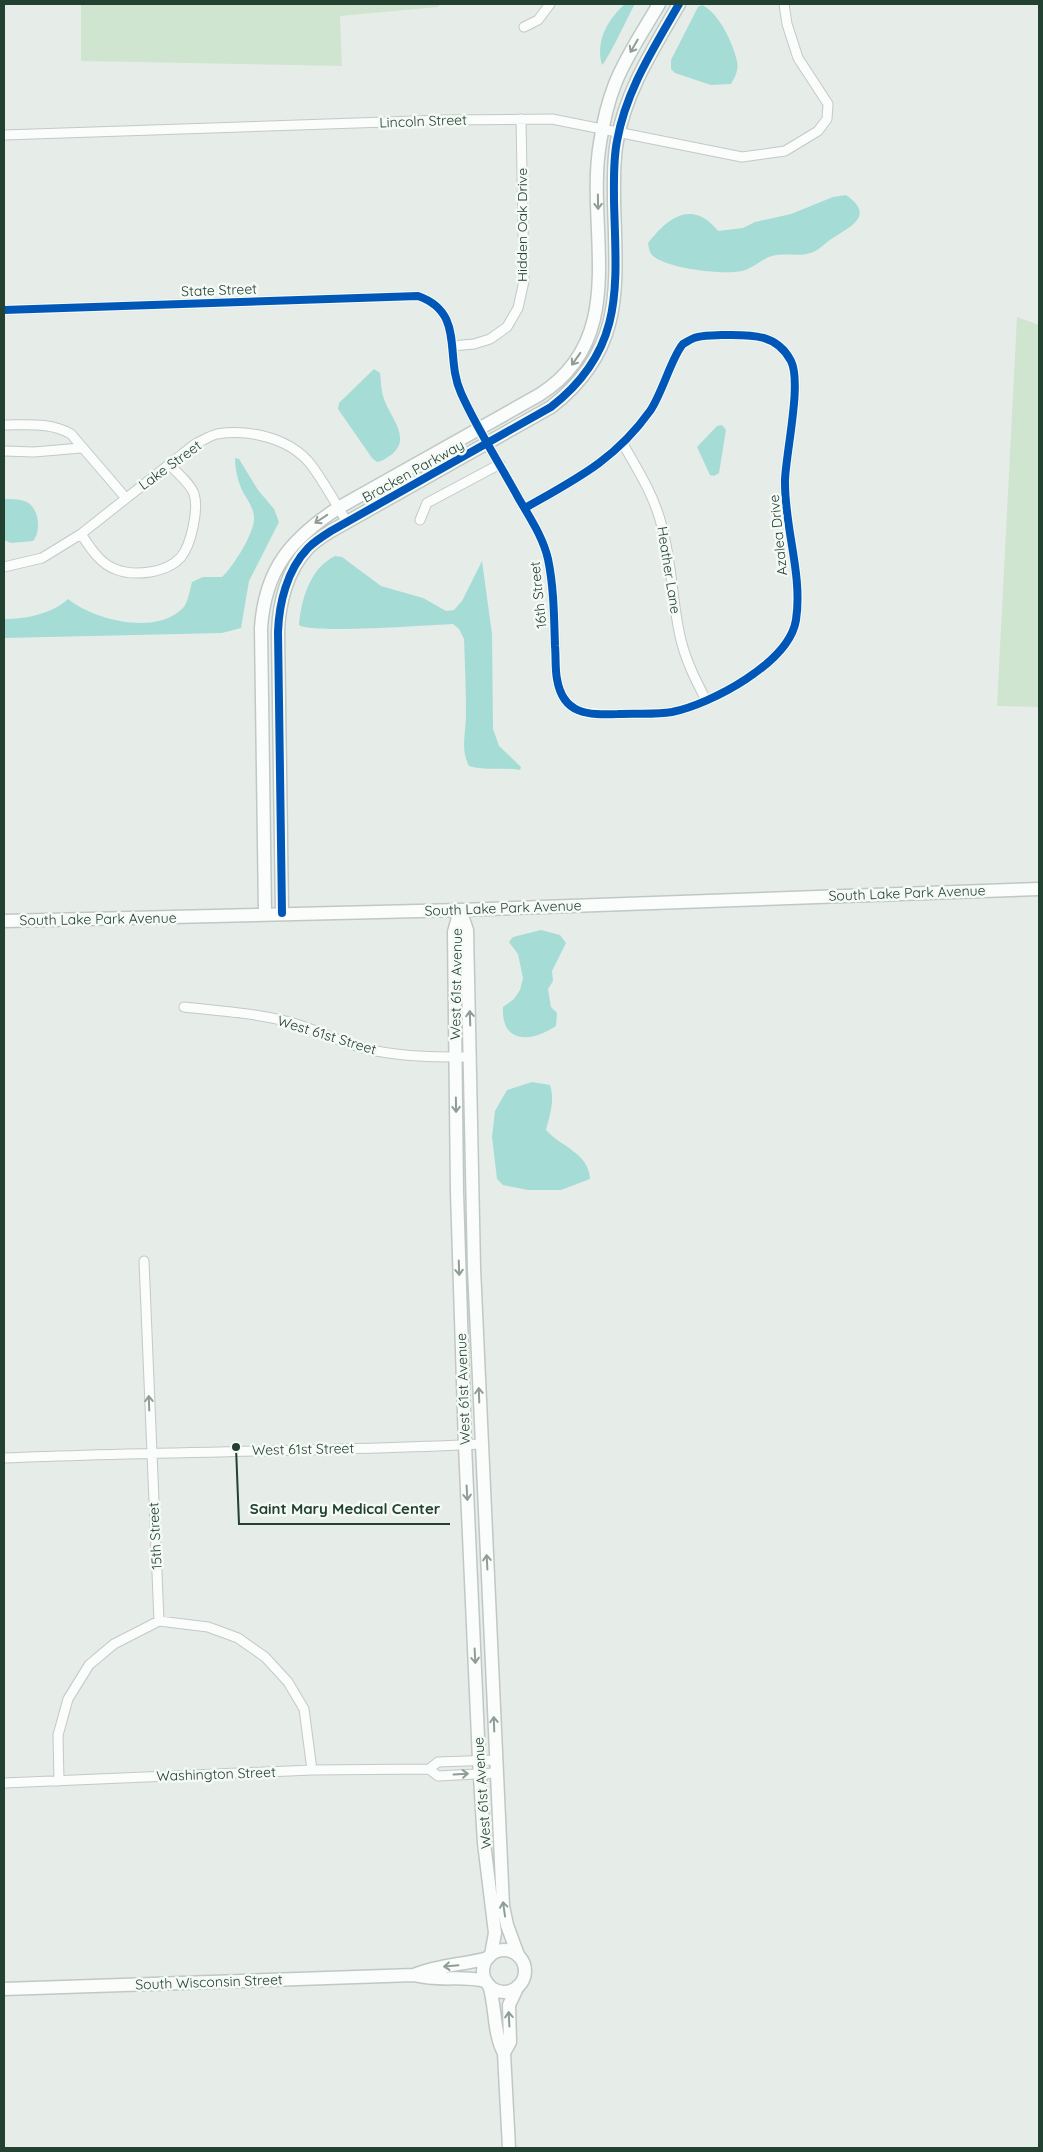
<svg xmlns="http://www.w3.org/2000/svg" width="1043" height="2152" font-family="Quicksand,sans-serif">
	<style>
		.green { fill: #cfe5d0 }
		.water { fill: #a6dcd6 }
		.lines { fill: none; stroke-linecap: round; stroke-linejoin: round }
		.street-casing { stroke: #c3c9c5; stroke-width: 11 }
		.secondary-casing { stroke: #c0c8c4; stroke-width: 15 }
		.street { stroke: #fbfcfc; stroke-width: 9 }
		.secondary { stroke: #fbfcfc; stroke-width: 12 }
		.cycleway-casing { stroke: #f5faf6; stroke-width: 11 }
		.cycleway { stroke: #0057b8; stroke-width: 8 }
		.oneway { stroke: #8e9e96 }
		.labels { text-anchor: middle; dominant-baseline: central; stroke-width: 5; stroke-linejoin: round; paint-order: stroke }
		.street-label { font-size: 14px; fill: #224131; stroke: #f5faf6 }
		.leader { fill: none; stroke: #224131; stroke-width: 2 }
		.callout-dot { fill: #224131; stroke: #f5faf6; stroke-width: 2 }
		.callout-label { font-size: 15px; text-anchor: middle; font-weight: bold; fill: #224131; stroke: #f5faf6; stroke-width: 5; stroke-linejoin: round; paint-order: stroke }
	</style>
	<rect width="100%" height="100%" fill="#e6ece8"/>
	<path class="green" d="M81,4H439L438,7L340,16L342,66L81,61Z
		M1017,317L1039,325V707L997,706Z"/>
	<path class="water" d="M625,4H635C629,14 607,62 602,65C595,41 608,19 625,4Z
		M702,5C719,13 733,43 737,61C739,70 735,77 731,84L711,85L675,73L671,69V60L698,7Z
		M846,195C878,217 846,228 830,240C823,245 819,250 811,253C798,257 781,252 769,257C760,261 753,268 742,271C723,275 669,269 653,256C649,252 649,248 648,243C669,216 693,200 718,231L743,228L755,222L791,214L833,197Z
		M374,369L380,373C381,381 381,389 383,396C389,417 413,438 391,455C386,458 383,461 377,462L372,458L338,409L339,403Z
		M722,425L726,430L719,473L714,476L710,475L697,447L717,426Z
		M235,458L239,459L258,490L274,509L279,522L249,581L241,628L222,633L4,638V619C25,619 52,614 68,599C94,620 156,636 183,608C188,603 190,589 192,582L203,577H222C233,567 256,531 254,516C253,506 245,497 241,488C237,478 235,468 235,458Z
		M4,499C10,499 18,499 24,501C39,505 42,531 33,541L11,543L4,540Z
		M335,556L342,557L381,586L423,598L446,611L454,610L462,601L482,561L492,634L493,729L499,746L521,767L520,770C503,767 484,771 469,766C460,749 466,733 466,715C466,690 465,665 464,639L459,629L453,624C430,625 310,634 299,625C301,600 310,568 335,556Z
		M541,930L560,935L566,943L552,971L553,981L548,989L551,1007L557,1013L556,1026C532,1042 501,1045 503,1007L514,999L520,990L523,978L518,954L509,942L513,937Z
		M532,1082L550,1085C555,1101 550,1114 546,1130C561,1147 589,1153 590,1179L561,1190H528L503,1185L497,1179L492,1137L495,1111L507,1090Z"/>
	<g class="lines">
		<defs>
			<path id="street" d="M524,27L538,20L550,4
				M4,135L444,120L552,119L742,157L785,151L818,131L827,119L828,104L798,58L787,24L784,4
				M4,310L418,296C466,313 444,356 461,393C477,429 500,464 519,499C530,518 543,537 548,559C554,588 554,617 555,646C556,657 555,669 557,679C563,715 588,715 618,714C635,713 655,715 672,712C711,704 789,663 796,620C803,574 784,527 785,480C786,452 802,383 791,361C776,332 748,335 721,335C712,336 702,335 694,338C693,338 683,344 683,344C672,356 662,394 650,411C615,460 576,479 525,508
				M452,346L474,344L490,339L507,327L518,308L524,281L521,119
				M4,425C27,425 50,422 71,434L125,497
				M623,444C638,470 655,497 662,527C672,563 672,600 680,636C685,659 695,679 706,700
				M4,451L34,452L81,448
				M420,520L427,503L500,464
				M81,534C90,547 99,563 115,569C134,577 167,573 181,557C191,545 199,509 194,494C191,484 177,473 170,465
				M4,567L42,558L81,534L195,444C202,441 209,436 217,434C250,429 291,438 312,466C325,484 336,504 347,522
				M184,1007C221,1011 257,1013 293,1023C321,1031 347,1046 376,1051C407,1057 439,1057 471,1057
				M144,1261L159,1621
				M4,1458C163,1451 322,1452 481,1444
				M429,1769L438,1762L495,1760
				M59,1781L58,1735L68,1699L89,1665L114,1644L159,1621L208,1627L238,1638L265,1657L288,1682L304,1709L312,1770
				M4,1783L312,1770L429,1769L438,1776L495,1773"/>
			<path id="secondary" d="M460,910L467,930L474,1268L503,1906L507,1925L518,1955
				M460,910L454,932L457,1192L465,1445L479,1760L484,1843L495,1933L491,1955
				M265,913L261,628C265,569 291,539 338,508L539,395C632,337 585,230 600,143C603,123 608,102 615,84C626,56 644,30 659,4
				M282,913L278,632C279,603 287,570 308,548C315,541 323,536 331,531L551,407C626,349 616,285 614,201C614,181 613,161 617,141C626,90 654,48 679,4
				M4,921L460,910L1039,889
				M483 1971a21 21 0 1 1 42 0a21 21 0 1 1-42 0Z
				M414,1975C437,1965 463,1965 488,1958
				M489,1985C496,2007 493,2033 504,2053L509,2148
				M4,1989L414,1975C441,1982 460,1975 486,1981
				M504,2053L510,2042L509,2005L518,1986"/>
		</defs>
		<use href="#street" class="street-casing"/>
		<use href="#secondary" class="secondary-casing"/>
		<use href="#street" class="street"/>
		<use href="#secondary" class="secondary"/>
		<defs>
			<path id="cycleway" d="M4,310L418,296C466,313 444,356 461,393C477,429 500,464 519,499C530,518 543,537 548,559C554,588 554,617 555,646C556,657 555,669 557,679C563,715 588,715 618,714C635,713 655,715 672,712C711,704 789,663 796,620C803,574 784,527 785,480C786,452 802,383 791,361C776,332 748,335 721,335C712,336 702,335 694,338C693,338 683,344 683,344C672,356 662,394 650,411C615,460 576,479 525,508
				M282,913L278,632C279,603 287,570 308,548C315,541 323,536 331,531L551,407C626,349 616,285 614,201C614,181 613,161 617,141C626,90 654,48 679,4"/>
		</defs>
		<use href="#cycleway" class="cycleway-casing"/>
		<use href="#cycleway" class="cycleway"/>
	</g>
	<defs><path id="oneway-shaft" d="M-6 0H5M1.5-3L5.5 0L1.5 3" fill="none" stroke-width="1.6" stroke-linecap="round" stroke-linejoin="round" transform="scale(1.25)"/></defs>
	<g class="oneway">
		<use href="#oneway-shaft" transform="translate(634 46) rotate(120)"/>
		<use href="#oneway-shaft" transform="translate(598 202) rotate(89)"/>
		<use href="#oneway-shaft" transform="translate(576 359) rotate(125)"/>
		<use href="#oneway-shaft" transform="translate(321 519) rotate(146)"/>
		<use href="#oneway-shaft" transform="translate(470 1018) rotate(-92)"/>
		<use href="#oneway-shaft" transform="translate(456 1105) rotate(89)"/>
		<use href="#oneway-shaft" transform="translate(459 1268) rotate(88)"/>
		<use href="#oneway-shaft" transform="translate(479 1395) rotate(-92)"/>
		<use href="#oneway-shaft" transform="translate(149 1403) rotate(-92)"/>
		<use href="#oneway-shaft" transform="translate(467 1493) rotate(87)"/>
		<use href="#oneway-shaft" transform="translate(487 1562) rotate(-93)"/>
		<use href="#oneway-shaft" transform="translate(475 1656) rotate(87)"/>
		<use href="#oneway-shaft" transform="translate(494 1724) rotate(-92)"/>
		<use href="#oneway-shaft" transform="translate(461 1774) rotate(-3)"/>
		<use href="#oneway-shaft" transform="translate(504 1909) rotate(-98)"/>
		<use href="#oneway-shaft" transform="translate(451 1966) rotate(175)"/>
		<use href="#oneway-shaft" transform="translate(509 2019) rotate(-93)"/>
	</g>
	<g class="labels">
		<g class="street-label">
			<text transform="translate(423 121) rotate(-2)">Lincoln Street</text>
			<text transform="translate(522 225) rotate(-90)">Hidden Oak Drive</text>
			<text transform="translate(219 290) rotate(-2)">State Street</text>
			<text transform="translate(170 465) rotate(-36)">Lake Street</text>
			<text transform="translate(413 471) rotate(-29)">Bracken Parkway</text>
			<text transform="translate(778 535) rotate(-96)">Azalea Drive</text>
			<text transform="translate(669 570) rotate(81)">Heather Lane</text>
			<text transform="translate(538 595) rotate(-96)">16th Street</text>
			<text transform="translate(907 893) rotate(-2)">South Lake Park Avenue</text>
			<text transform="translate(503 908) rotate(-2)">South Lake Park Avenue</text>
			<text transform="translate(98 919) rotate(-1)">South Lake Park Avenue</text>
			<text transform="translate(456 984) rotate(-89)">West 61st Avenue</text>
			<text transform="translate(327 1035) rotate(17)">West 61st Street</text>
			<text transform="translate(463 1389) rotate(-92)">West 61st Avenue</text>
			<text transform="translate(303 1449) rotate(-1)">West 61st Street</text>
			<text transform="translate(155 1536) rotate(-93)">15th Street</text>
			<text transform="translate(216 1774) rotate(-2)">Washington Street</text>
			<text transform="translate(482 1793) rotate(-94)">West 61st Avenue</text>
			<text transform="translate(209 1982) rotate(-2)">South Wisconsin Street</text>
		</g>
	</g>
	<path class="leader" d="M236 1447L239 1524H450"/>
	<circle class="callout-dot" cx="236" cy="1447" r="5"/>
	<g class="callout-label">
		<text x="345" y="1514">Saint Mary Medical Center</text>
	</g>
	<rect width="1043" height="2152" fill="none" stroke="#224131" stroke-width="10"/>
</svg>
